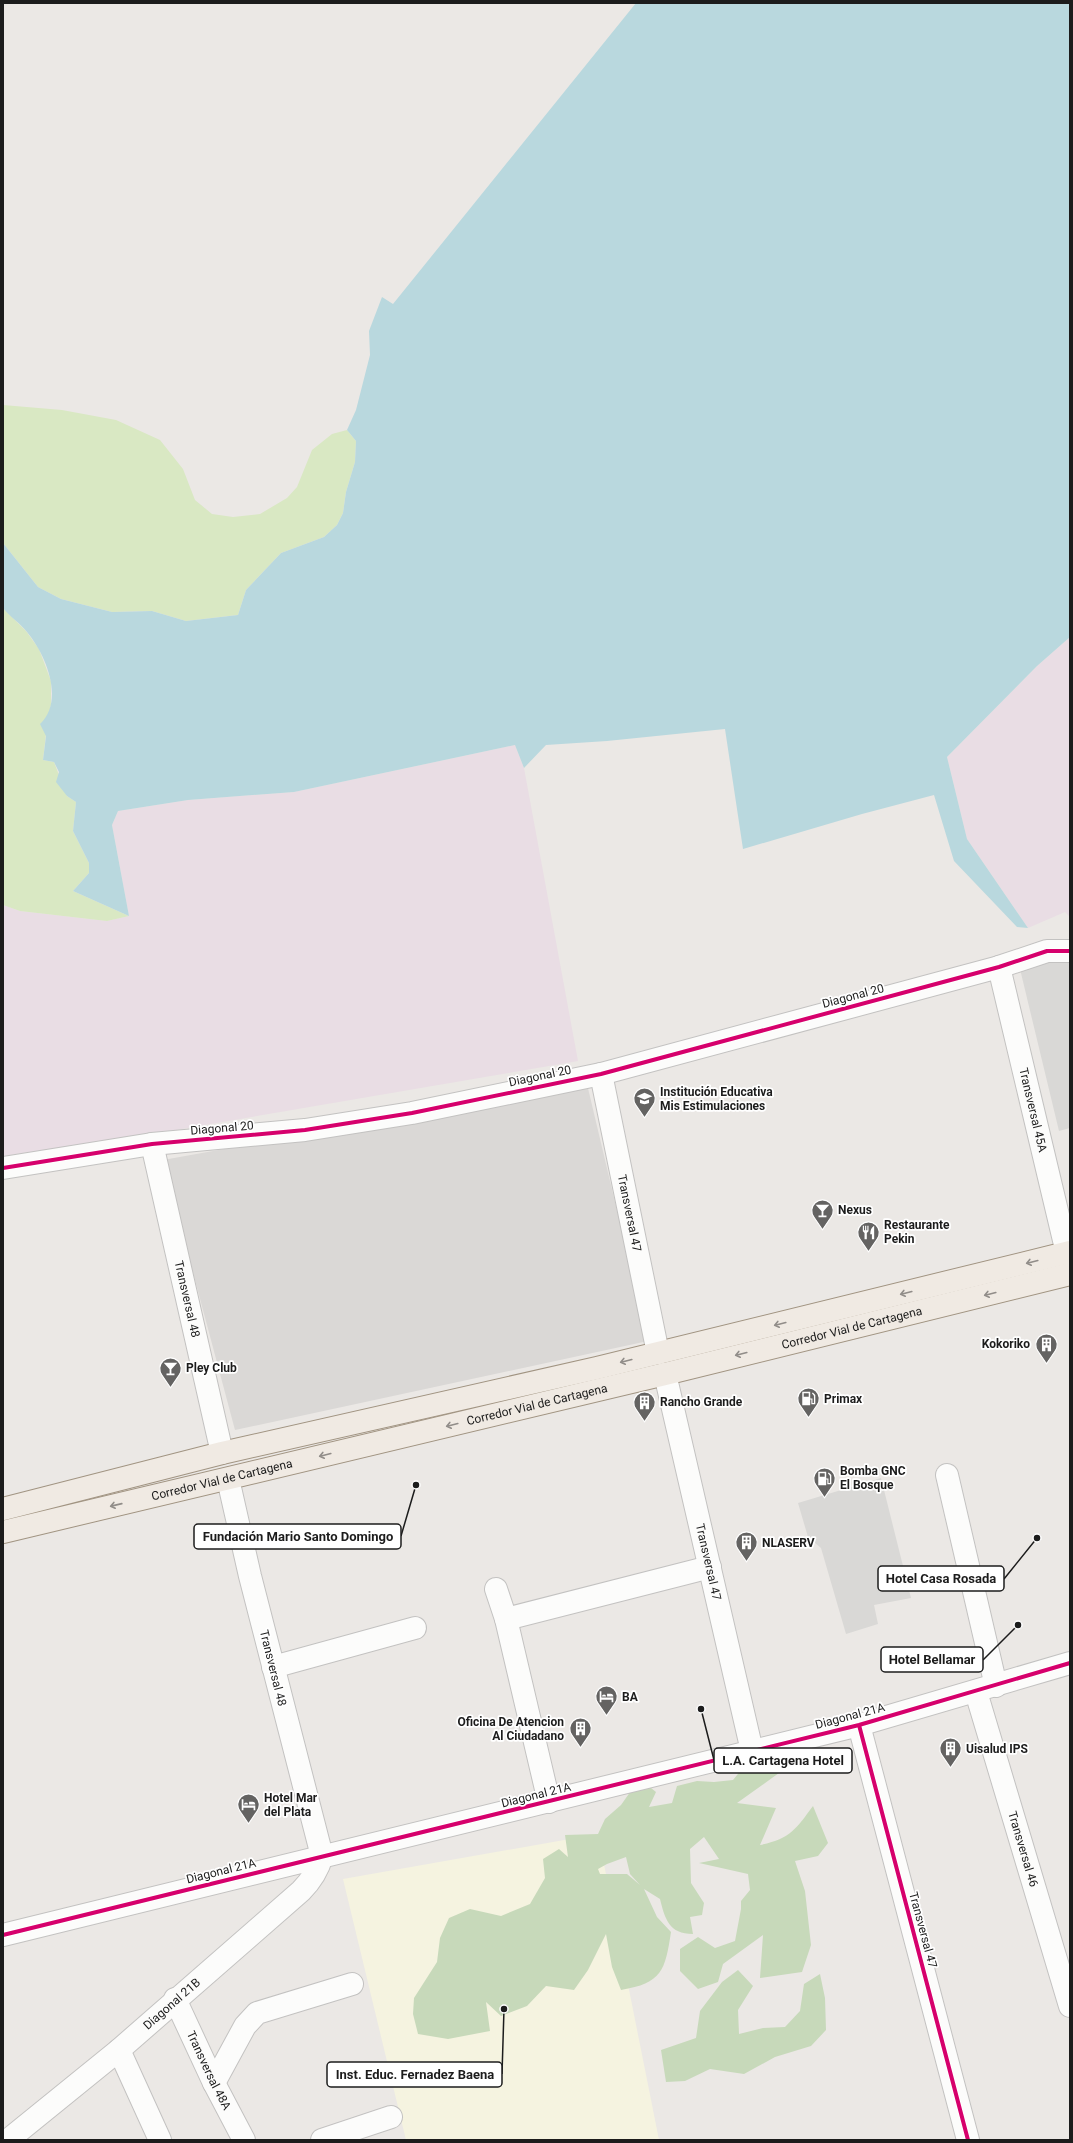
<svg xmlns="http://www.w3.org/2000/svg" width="1073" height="2143" font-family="Roboto,sans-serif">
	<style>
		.residential { fill: #dad8d6 }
		.industrial { fill: #e9dde4 }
		.education { fill: #f5f3e0 }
		.religious { fill: #d9d8d6 }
		.grass { fill: #d9e8c3 }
		.forest { fill: #c7d9ba; fill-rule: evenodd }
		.water { fill: #b9d8de }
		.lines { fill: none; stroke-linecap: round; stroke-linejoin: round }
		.minor-casing { stroke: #c3c2c1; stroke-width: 24 }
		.major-casing { stroke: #a19482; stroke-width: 24 }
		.minor { stroke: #fcfcfb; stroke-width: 22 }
		.major { stroke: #f0eae3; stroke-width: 22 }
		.cycleway-casing { stroke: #fff; stroke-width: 6 }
		.cycleway { stroke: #d6006c; stroke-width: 4 }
		.oneway { stroke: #918d89 }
		.labels { text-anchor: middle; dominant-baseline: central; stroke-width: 3.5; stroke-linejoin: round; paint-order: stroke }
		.street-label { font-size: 12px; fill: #1c1c1c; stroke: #fff }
		.poi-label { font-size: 12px; font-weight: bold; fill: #1c1c1c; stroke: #fff; text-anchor: start }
		.leader { fill: none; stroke: #1c1c1c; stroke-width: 1.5 }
		.callout-dot { fill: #1c1c1c; stroke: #fff; stroke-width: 1.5 }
		.callout { fill: #fff; stroke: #1c1c1c; stroke-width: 1.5 }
		.callout-label { font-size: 13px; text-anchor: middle; font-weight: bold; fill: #1c1c1c }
	</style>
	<rect width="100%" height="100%" fill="#ebe8e5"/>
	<path class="residential" d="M587,1084L648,1341L235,1430L163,1160Z"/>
	<path class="industrial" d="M1070,637V917L1065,912L1028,928L967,839L947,757L1037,666Z
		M515,745L524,768L578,1061L176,1130L3,1156V905L20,911L107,921L129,916L112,825L118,811L188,800L294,792Z"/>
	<path class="education" d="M598,1834L659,2140H406L343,1879Z"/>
	<path class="religious" d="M1062,958L1070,964V1128L1059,1131L1020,969Z
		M881,1478L911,1598L874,1605L878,1624L846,1634L821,1548L808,1537L798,1503Z"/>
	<path class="grass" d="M3,405L62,410L116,420L160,440L183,469L195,500L212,514L233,517L260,514L287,498L297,487L312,450L332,434L347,430L356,441L355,462L346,492L343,513L337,525L324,537L281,553L246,590L238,615L186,621L152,611L112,612L61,599L38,587L3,543Z
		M3,608L26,631L39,649L51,681V705L48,717L43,760L54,762L67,796L76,802L73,831L89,863V873L73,891L129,916L107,921L20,911L3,905Z"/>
	<path class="forest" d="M767,1763L779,1773L737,1803L776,1808L760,1845C790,1839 796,1829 813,1806L828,1843L818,1856L795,1861L805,1891L811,1945L802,1972L760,1978L763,1935L723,1964L718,1982L698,1989L680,1971V1949L698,1937L715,1948L735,1941L741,1909V1901L750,1890L748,1874L699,1863L719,1859L704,1837L690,1849L691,1883L704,1903L702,1915L690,1917L693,1934C669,1934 665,1919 660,1899L644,1889L657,1917L671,1932C665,1971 662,1983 621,1990L612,1967L606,1934L588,1970L574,1990L546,1986L527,2006L501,2016L486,2002L490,2031L448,2039L418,2034L413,2014L414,1998L437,1962L440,1938L449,1918L470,1909L501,1916L530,1904L545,1878L543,1859L559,1849L568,1857L565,1835L598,1834L605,1819L621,1805L633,1788L646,1784L656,1792L649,1807L672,1803L677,1786L697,1781L714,1782L733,1780L742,1769ZM626,1857L630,1874L640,1885L627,1874H600L598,1869L607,1864Z
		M738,1970L753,1986L738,2010L739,2034L763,2028L785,2027L800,2011L804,1984L820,1974L825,1998L826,2030L811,2046L775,2057L744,2074L710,2069L685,2081L666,2082L661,2050L696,2038L700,2011L722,1982Z"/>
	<path class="water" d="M636,3H1070V637L1037,666L947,757L967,839L1028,928L1017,927L954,861L934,795L862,814L743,849L725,729L607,741L546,745L524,768L515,745L294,792L188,800L118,811L112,825L129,916L73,891L89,873V863L73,831L76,802L67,796L56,782L59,772L54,762L43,760L46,736L40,724C65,700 46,655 27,632C20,623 10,617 3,608V543L38,587L61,599L112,612L152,611L186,621L238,615L246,590L281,553L324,537L337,525L343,513L346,492L355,462L356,441L347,430L356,410L370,355L369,331L382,297L393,304Z"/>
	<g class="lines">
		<defs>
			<g id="minor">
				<path id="s1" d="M999,967L1067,1253"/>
				<path id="s2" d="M601,1074L658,1353"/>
				<path id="s3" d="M152,1144L222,1453"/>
				<path d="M3,1168L152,1144L305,1130L412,1113L601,1074L999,967L1047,951H1070"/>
				<path id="s4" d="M665,1374L752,1751"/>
				<path d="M947,1475L996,1686"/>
				<path d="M496,1589L506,1619L549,1802"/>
				<path d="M506,1619L710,1567"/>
				<path d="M273,1667L415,1628"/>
				<path id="s5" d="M976,1692L1070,2006"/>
				<path d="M859,1725L968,2140"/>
				<path d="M3,1935L859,1725L1070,1663"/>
				<path id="s6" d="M175,1999L214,2083L244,2140"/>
				<path d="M119,2050L160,2140"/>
				<path d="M214,2083L245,2026L257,2013L352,1984"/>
				<path id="s7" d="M8,2140L119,2050L301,1891C311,1881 318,1870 322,1856L250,1576L228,1479"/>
				<path d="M322,2140L391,2117"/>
			</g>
			<g id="major">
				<path d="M3,1509L222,1453L597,1368L1070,1252"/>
				<path id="s8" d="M3,1532L665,1374L1070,1274"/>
			</g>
		</defs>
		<use href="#minor" class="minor-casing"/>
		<use href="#major" class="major-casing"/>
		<use href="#minor" class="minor"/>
		<use href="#major" class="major"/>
		<defs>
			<path id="cycleway" d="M3,1168L152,1144L305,1130L412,1113L601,1074L999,967L1047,951H1070
				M859,1725L968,2140
				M3,1935L859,1725L1070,1663"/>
		</defs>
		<use href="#cycleway" class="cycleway-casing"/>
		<use href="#cycleway" class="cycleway"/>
	</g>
	<defs><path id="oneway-shaft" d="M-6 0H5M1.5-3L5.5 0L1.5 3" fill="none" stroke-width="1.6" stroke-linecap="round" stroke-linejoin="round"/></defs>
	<g class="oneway">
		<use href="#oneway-shaft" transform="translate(1032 1262) rotate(166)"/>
		<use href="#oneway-shaft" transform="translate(906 1293) rotate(166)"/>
		<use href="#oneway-shaft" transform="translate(990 1294) rotate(166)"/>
		<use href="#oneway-shaft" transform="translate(780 1324) rotate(166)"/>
		<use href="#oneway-shaft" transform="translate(741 1354) rotate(166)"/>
		<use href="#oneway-shaft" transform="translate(626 1361) rotate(166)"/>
		<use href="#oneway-shaft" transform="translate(452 1425) rotate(166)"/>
		<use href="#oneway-shaft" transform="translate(325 1455) rotate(166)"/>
		<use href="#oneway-shaft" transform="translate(116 1505) rotate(167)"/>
	</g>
	<defs>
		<symbol id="school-pin" viewBox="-11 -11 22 30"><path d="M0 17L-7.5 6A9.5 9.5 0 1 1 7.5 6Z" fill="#646362" stroke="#fff"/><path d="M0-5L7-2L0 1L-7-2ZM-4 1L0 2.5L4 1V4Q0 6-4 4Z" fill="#fff"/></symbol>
		<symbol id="bar-pin" viewBox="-11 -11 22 30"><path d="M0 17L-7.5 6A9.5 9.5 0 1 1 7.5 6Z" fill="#646362" stroke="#fff"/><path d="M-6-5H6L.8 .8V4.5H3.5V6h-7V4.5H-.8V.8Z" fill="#fff"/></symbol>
		<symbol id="restaurant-pin" viewBox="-11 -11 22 30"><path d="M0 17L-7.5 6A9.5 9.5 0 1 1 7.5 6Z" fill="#646362" stroke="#fff"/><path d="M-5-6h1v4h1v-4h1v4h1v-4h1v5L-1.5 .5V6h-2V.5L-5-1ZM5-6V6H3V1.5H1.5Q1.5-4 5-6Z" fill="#fff"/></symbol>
		<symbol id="building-pin" viewBox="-11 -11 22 30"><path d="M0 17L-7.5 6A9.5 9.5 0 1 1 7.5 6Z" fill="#646362" stroke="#fff"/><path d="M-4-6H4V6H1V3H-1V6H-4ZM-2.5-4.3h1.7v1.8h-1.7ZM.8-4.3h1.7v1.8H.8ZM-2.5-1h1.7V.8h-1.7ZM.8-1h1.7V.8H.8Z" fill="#fff"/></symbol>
		<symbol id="fuel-pin" viewBox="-11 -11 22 30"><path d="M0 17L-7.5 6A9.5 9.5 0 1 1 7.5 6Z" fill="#646362" stroke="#fff"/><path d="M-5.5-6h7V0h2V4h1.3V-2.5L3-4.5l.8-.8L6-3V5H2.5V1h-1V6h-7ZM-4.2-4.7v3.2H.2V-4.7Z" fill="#fff"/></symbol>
		<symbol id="hotel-pin" viewBox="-11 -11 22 30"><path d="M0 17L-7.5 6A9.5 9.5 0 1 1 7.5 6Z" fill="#646362" stroke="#fff"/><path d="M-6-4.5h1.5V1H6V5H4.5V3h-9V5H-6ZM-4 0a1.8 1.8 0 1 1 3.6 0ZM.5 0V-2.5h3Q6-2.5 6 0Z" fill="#fff"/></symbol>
	</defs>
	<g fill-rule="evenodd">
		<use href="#school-pin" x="632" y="1086" width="25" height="34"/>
		<use href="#bar-pin" x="810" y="1198" width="25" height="34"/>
		<use href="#restaurant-pin" x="856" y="1220" width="25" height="34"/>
		<use href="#building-pin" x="1034" y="1332" width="25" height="34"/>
		<use href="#bar-pin" x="158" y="1356" width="25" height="34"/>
		<use href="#fuel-pin" x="796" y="1386" width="25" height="34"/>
		<use href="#building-pin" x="632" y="1390" width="25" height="34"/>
		<use href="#fuel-pin" x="812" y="1466" width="25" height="34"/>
		<use href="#building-pin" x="734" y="1530" width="25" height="34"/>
		<use href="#hotel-pin" x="594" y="1684" width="25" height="34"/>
		<use href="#building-pin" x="568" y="1716" width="25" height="34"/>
		<use href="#building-pin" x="938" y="1736" width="25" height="34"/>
		<use href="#hotel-pin" x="236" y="1792" width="25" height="34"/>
	</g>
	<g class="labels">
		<g class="street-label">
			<text transform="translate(853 996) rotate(-15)">Diagonal 20</text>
			<text transform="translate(540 1076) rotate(-12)">Diagonal 20</text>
			<text stroke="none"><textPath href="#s1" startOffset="147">Transversal 45A</textPath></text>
			<text transform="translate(222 1128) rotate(-5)">Diagonal 20</text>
			<text stroke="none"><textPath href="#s2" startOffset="142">Transversal 47</textPath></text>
			<text stroke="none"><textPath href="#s3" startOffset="159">Transversal 48</textPath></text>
			<text stroke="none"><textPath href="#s8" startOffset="873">Corredor Vial de Cartagena</textPath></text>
			<text stroke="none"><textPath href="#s8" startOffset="549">Corredor Vial de Cartagena</textPath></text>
			<text stroke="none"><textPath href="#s8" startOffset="225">Corredor Vial de Cartagena</textPath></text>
			<text stroke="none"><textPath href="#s4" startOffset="193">Transversal 47</textPath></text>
			<text transform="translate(273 1668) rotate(76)">Transversal 48</text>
			<text transform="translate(850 1716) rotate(-15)">Diagonal 21A</text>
			<text transform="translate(536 1795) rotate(-14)">Diagonal 21A</text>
			<text stroke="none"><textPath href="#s5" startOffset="164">Transversal 46</textPath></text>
			<text transform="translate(221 1871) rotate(-14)">Diagonal 21A</text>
			<text transform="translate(923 1930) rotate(75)">Transversal 47</text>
			<text stroke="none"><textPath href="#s7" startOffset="213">Diagonal 21B</textPath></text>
			<text stroke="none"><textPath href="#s6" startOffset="79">Transversal 48A</textPath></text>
		</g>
		<g class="poi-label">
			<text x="660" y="1092">Institución Educativa<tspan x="660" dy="14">Mis Estimulaciones</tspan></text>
			<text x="838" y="1210">Nexus</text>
			<text x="884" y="1225">Restaurante<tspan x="884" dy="14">Pekin</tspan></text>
			<text x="1030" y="1344" text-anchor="end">Kokoriko</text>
			<text x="186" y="1368">Pley Club</text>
			<text x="824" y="1399">Primax</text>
			<text x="660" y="1402">Rancho Grande</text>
			<text x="840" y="1471">Bomba GNC<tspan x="840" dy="14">El Bosque</tspan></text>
			<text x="762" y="1543">NLASERV</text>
			<text x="622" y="1697">BA</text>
			<text x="564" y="1722" text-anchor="end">Oficina De Atencion<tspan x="564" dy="14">Al Ciudadano</tspan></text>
			<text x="966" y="1749">Uisalud IPS</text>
			<text x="264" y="1798">Hotel Mar<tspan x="264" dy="14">del Plata</tspan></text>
		</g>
	</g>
	<path class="leader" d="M416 1485L401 1536M1037 1538L1004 1579M1018 1625L983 1660M701 1709L714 1760M504 2009L502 2074"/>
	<g class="callout-dot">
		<circle cx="416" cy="1485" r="4"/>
		<circle cx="1037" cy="1538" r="4"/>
		<circle cx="1018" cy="1625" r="4"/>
		<circle cx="701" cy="1709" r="4"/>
		<circle cx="504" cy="2009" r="4"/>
	</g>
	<g class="callout">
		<rect x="194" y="1524" width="207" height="25" rx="4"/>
		<rect x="878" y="1566" width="126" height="25" rx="4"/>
		<rect x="881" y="1647" width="102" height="25" rx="4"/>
		<rect x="714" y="1748" width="138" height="25" rx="4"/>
		<rect x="327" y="2062" width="175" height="25" rx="4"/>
	</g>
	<g class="callout-label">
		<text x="298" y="1541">Fundación Mario Santo Domingo</text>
		<text x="941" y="1583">Hotel Casa Rosada</text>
		<text x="932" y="1664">Hotel Bellamar</text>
		<text x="783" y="1765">L.A. Cartagena Hotel</text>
		<text x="415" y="2079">Inst. Educ. Fernadez Baena</text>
	</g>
	<rect width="1073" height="2143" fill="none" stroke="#1c1c1c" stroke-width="8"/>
</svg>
